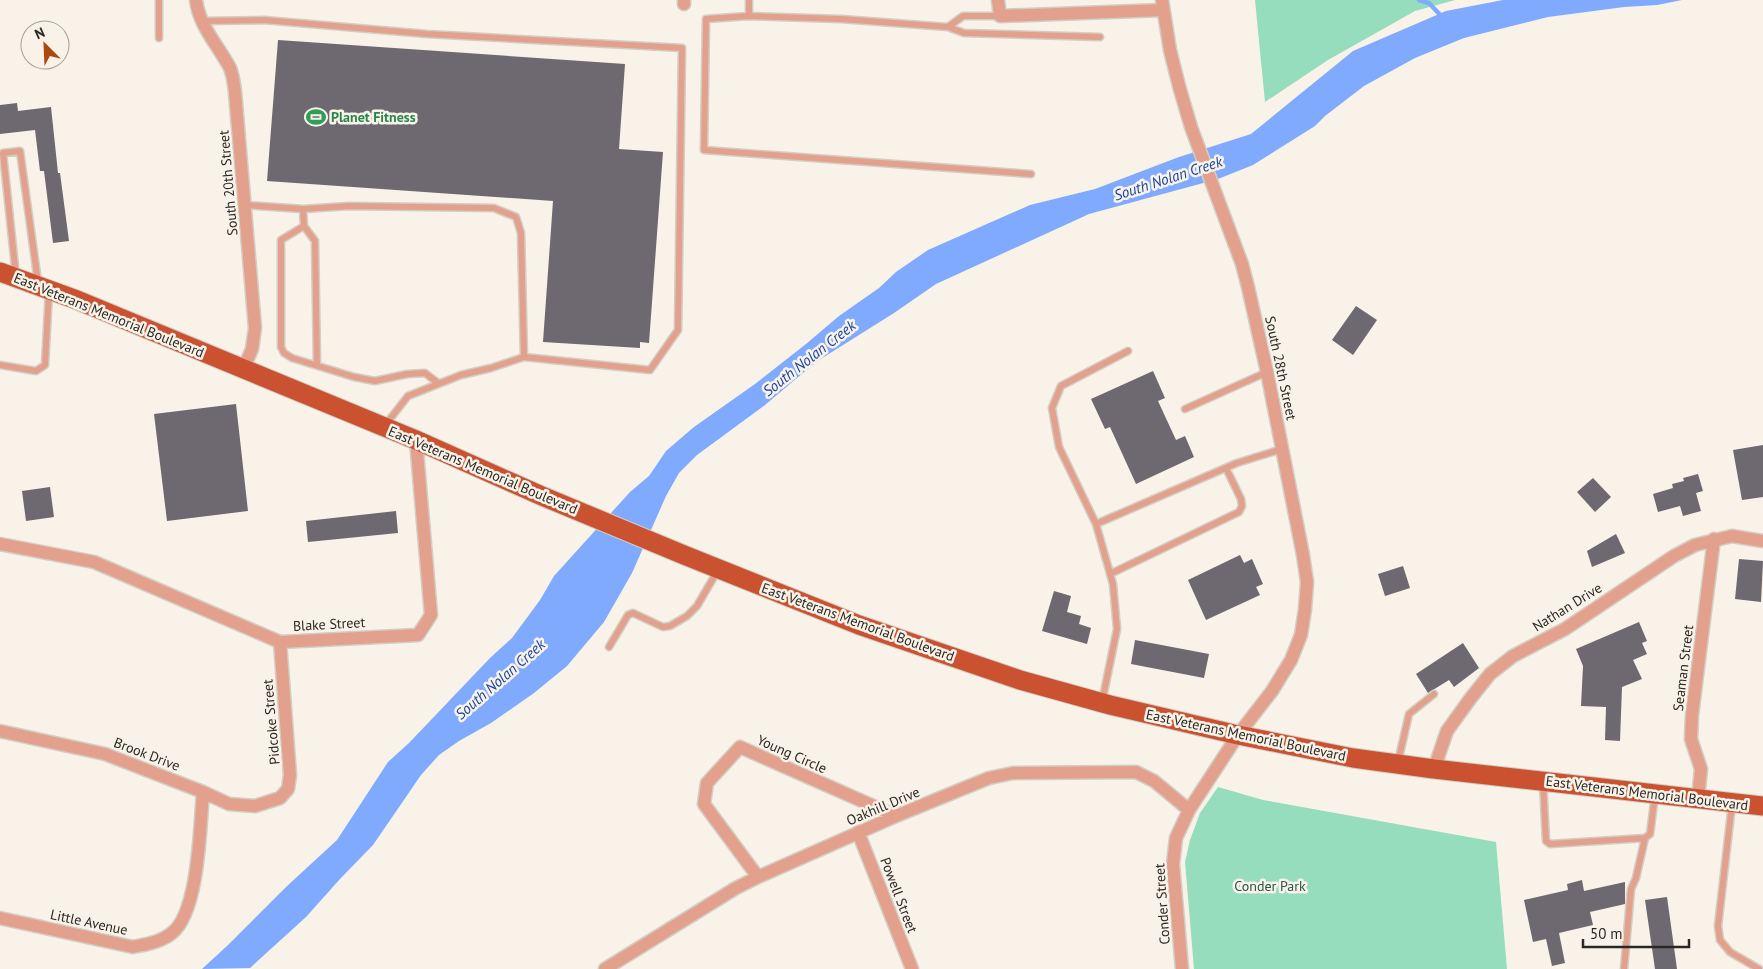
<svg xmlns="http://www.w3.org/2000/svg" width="1763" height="969" font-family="'PT Sans',sans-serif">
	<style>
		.green { fill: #95ddbd }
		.water { fill: #7faafd }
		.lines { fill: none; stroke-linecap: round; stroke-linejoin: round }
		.stream { stroke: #7faafd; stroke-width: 4.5 }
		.building { fill: #6e6871 }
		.service-casing { stroke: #d3cec5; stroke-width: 9 }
		.minor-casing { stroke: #d3cec5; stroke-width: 15 }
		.primary-casing { stroke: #d3cec5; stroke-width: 21 }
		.service { stroke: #e3a08d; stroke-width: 6 }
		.minor { stroke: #e3a08d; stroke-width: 12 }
		.primary { stroke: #cb5231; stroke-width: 19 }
		.labels { text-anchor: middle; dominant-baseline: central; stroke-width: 5; stroke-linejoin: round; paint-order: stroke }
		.leisure-label { font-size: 14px; font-weight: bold; fill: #27864d; stroke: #f8f2e8; text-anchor: start }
		.street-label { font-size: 14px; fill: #2a2824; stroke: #f8f2e8 }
		.park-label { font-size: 14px; fill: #275945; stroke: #f8f2e8 }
		.water-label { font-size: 15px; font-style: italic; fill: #1944a2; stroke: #f8f2e8 }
	</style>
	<rect width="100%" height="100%" fill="#f8f2e8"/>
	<path class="green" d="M1255,0H1455L1415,11L1328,60L1265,102Z
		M1218,787L1263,800L1496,842L1507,969H1194L1185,862L1190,840L1200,813Z"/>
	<path class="water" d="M1503,0H1682L1657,5L1624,7L1548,17L1464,38L1415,58L1364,86L1325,116L1315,126L1253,165L1218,179L1089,214L936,284L894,313L816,362L765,405L697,455L679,473L666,496L632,573L604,622L567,666L534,693L491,723L459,741L439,755L421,775L373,845L340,879L306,917L250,968L202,969L228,945L286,887L337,840L388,762L409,743L490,658L512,638L540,600L554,576L630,492L649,476L666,451L694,427L755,384L806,344L839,316L879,288L896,272L928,250L1030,205L1095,189L1179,157L1251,134L1353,51L1446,11Z"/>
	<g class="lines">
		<path class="stream" d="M1419,0L1429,3L1443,18"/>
	</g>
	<path class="building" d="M278,40L625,64L619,149L663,152L649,343L640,342V348L543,342L553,201L267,181Z
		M17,103L18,111L51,107L58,173H60L69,241L53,243L44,171H40L35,130L0,134V105Z
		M1356,306L1377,320L1353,355L1332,340Z
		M1153,371L1165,398L1158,401L1176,440L1185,436L1194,457L1136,484L1110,427L1105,429L1091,399Z
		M236,404L248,511L167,521L154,414Z
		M1763,445V497L1742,500L1733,450Z
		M1698,474L1703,491L1696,493L1701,511L1683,516L1680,506L1658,512L1653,494L1673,488L1672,484L1684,481L1683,478Z
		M1593,478L1611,497L1595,512L1577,492Z
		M50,487L54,517L26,521L22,491Z
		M396,511L398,533L308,542L306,521Z
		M1616,534L1625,553L1592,567L1587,551Z
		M1240,555L1244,563L1252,559L1263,584L1256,587L1260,595L1206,620L1188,580Z
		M1739,559L1763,561L1761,602L1735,599Z
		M1403,566L1410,588L1385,596L1378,574Z
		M1054,591L1071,596L1067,612L1081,616L1079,624L1091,628L1087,644L1042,631Z
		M1639,622L1647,641L1642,643L1647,654L1633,660L1642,679L1622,687L1620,741L1605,740L1606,707L1581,706L1583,666L1576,649Z
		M1135,640L1209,654L1204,678L1131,664Z
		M1463,643L1479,668L1454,687L1449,680L1428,693L1416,674Z
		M1582,880L1584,891L1625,882V904L1590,912L1593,925L1559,933L1565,963L1552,966L1546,939L1533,942L1524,900L1568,890L1567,884Z
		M1667,897L1677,969H1655L1645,900Z"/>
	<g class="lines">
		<defs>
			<path id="service" d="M159,0V38
				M749,0V16L706,19L704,150L1031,174
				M749,16L841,19L948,27L963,16H1000
				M202,21L264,20L427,34L682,48L678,330L650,370L524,357
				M948,27L964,33L1100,37
				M245,205L303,209L349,206L494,208L516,217L521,233L524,357L491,368L461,375L408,396L386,424
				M303,209L304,226L315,241L317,365
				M304,226L281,240V347L284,353L292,358L354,377L375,381L407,374L425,373L438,383
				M16,276L3,153L20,151L38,282
				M1128,351L1061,386L1052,408L1059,447L1096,524L1237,463L1282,449
				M0,365L36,371L45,365L49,291
				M1185,409L1267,372
				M1096,524L1113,584L1117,629L1102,702
				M1110,574L1239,512L1242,506L1241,499L1226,468
				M609,647L628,615L633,613L663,627L670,626L687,616L697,606L718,570
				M1398,762L1409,714L1434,694
				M1543,782L1546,841L1550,844L1645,838L1650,834L1655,795
				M1732,804L1718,926L1720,940L1730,952L1759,969
				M1624,969L1631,889L1636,878L1645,838"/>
			<path id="minor" d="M196,0C199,26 218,45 230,68C233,75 234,84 235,92L255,328L252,349L243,370
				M998,0L1000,16L1163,10
				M1162,0L1170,50L1179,86L1191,127L1242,264L1248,287L1267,372L1303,555L1307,582L1305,609L1301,635L1291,660L1272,691L1238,735L1189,810L1176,838L1173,864L1182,969
				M684,4V0
				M0,544L94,562L280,642L418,635L431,615L416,440
				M0,731L105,754L203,792L229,804L255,806L280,798L288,789L290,775L280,642
				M1434,769L1447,731L1470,699L1490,674L1513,656L1565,629L1674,556L1695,545L1732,536L1763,541
				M1698,799L1701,769L1691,739L1692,715L1714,539
				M858,832L912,969
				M758,877L704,804L707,783L740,747L896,816
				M0,918L133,947C147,944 161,942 172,933C199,912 200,825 203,792
				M605,969L736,888L758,877L896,816L989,778L1013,773L1136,772L1154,781L1189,810"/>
			<path id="primary" d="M0,272L77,300L416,440L542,496L684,555L859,625L1020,680L1110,705L1238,735L1353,758L1434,769L1763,806"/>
		</defs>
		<use href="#service" class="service-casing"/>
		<use href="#minor" class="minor-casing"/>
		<use href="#primary" class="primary-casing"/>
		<use href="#service" class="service"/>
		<use href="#minor" class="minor"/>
		<use href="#primary" class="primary"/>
	</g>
	<defs>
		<symbol id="stadium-bare" viewBox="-9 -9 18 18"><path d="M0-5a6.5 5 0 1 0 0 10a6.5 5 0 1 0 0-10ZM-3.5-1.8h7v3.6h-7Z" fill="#2e9e5b" stroke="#f8f2e8" stroke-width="2.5" paint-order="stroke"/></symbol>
	</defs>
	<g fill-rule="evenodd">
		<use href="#stadium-bare" x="302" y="103" width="28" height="28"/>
	</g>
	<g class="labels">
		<g class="leisure-label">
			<text x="331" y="117">Planet Fitness</text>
		</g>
		<g class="street-label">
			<text transform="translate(228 183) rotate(-95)">South 20th Street</text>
			<text transform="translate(109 315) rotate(22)">East Veterans Memorial Boulevard</text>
			<text transform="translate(1281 368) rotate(78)">South 28th Street</text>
			<text transform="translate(483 470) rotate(23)">East Veterans Memorial Boulevard</text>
			<text transform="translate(1567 607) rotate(-32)">Nathan Drive</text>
			<text transform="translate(858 622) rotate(20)">East Veterans Memorial Boulevard</text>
			<text transform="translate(329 624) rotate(-3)">Blake Street</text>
			<text transform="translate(1683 668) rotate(-83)">Seaman Street</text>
			<text transform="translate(271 722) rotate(-95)">Pidcoke Street</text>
			<text transform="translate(1246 735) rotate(12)">East Veterans Memorial Boulevard</text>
			<text transform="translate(147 754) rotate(21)">Brook Drive</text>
			<text transform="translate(792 754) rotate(24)">Young Circle</text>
			<text transform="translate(1647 793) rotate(7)">East Veterans Memorial Boulevard</text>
			<text transform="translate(883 806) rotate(-23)">Oakhill Drive</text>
			<text transform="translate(899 895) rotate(69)">Powell Street</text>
			<text transform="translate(1162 904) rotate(-94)">Conder Street</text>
			<text transform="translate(89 922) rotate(12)">Little Avenue</text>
		</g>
		<g class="park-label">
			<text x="1270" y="886">Conder Park</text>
		</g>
		<g class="water-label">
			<text transform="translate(1168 178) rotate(-18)">South Nolan Creek</text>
			<text transform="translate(809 358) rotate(-38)">South Nolan Creek</text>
			<text transform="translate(500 679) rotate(-41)">South Nolan Creek</text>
		</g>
	</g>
	<g transform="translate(45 45) rotate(336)"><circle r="24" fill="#f8f2e8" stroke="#a6a19a"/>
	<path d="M0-4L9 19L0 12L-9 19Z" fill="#ab480e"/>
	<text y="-8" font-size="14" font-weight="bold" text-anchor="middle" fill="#2a2824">N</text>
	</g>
	<path d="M1583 939v8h106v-8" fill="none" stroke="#2a2824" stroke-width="2.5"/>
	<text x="1590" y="939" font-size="15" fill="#2a2824" stroke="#f8f2e8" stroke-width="4" paint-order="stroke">50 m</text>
</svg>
